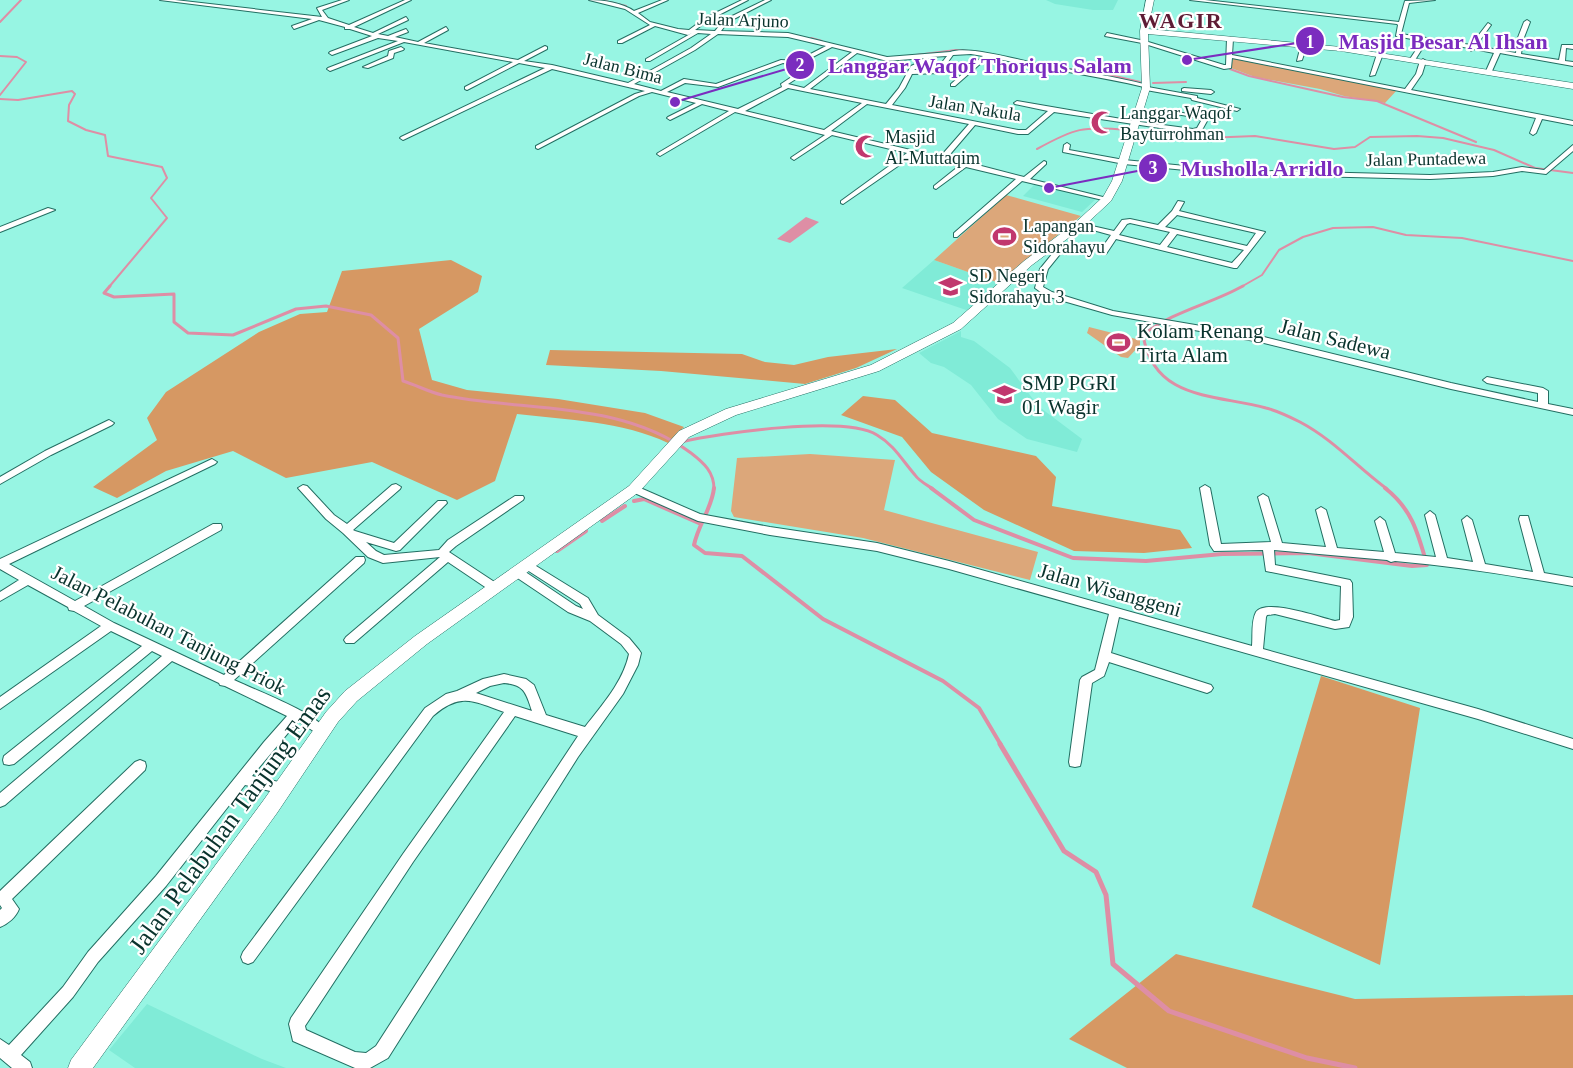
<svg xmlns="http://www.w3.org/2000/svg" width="1573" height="1068" font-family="Georgia,serif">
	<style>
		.built { fill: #80ebd7 }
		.green { fill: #dca77a }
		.forest { fill: #d69863 }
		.water { fill: #de8ea5 }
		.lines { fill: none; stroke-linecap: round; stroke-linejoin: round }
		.stream-far3 { stroke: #de8ea5; stroke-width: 2 }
		.stream-far2 { stroke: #de8ea5; stroke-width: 3 }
		.stream-far1 { stroke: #de8ea5; stroke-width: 4 }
		.stream { stroke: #de8ea5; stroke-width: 5 }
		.street-casing { stroke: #236e62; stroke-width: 2 }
		.secondary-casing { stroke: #236e62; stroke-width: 1 }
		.street { fill: #fff; fill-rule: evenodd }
		.secondary { fill: #fff; fill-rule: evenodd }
		.labels { text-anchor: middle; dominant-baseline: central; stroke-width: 4.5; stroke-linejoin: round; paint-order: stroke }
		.far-street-label { font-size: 18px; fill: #09332d; stroke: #fff }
		.far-poi-label { font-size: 18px; fill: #09332d; stroke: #fff; text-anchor: start }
		.poi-label { font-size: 21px; fill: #09332d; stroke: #fff; text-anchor: start }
		.street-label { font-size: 21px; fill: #09332d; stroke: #fff }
		.far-district-label { font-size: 22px; font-weight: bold; letter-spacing: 1.5px; fill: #5e1c35; stroke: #fff }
		.near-street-label { font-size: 26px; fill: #09332d; stroke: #fff }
		.leader { fill: none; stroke: #7b2cbf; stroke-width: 2 }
		.callout-dot { fill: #7b2cbf; stroke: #fff; stroke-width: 2 }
		.mark-label { font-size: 18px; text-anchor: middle; font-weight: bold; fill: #fff }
		.callout-label { font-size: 22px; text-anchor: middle; font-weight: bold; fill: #7b2cbf; stroke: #fff; stroke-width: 4.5; stroke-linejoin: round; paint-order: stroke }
	</style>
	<rect width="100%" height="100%" fill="#97f5e3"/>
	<path class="built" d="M1046,0H1118L1113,10H1093L1055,4Z
		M1035,184L1096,199L1082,212L1023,196Z
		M934,260L999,283L969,311L902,288Z
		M961,331V337L974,341L1010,368L1038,406L1082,439L1077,452L1027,439L998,419L971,385L944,367L931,363L919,353Z
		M147,1004L262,1059L286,1068H135L109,1050Z"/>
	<path class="green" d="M1233,58L1398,89L1385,103L1344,96L1320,89L1255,77L1231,68Z
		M1006,195L1081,216L999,283L934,260Z
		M1089,327L1140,340V345L1128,358L1121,357L1087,333Z
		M810,454L895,460L884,510L1038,552L1030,580L863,538L734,517L731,511L737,458Z"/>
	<path class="forest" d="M451,260L482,276L478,292L419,329L432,380L467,390L558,399L645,413L684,427L668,443C622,421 567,420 517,414L495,481L457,500L372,462L286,478L233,451L166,471L117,498L93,487L157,440L147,418L166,392L259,332L300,314L327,312L342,271Z
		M897,349L856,368L805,384L661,371L546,365L550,350L742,354L765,362L794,365L828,357Z
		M863,396L895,400L932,433L1036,456L1056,477L1052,506L1180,530L1192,548L1144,553L1074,551L984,510L931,472L902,437L841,415Z
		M1321,676L1420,708L1380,965L1252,907Z
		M1176,954L1355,999L1573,995V1068H1127L1069,1039Z"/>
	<path class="water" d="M806,217L819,222L790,243L777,239Z"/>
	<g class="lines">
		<path class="stream-far3" d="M601,0L626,6
			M0,22L21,0
			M811,38L822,41
			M0,56L17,57L26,62L0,95
			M908,56L956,50L981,52
			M1059,68L1098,72L1140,82
			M1230,69L1249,76L1343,97L1377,101L1476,142
			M1153,83L1186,82
			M0,99L18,100L72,91L75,94L69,105L68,121L86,130L105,135L108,156L162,167L167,178L151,198L167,218L109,287
			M1138,131L1180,139L1255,136L1334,149L1355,147L1370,137L1417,136L1443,138L1494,150
			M1037,149C1075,128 1083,126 1126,130
			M1494,150L1535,168L1573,173
			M1241,287L1262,275L1279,250L1303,237L1333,228L1373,227L1406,235L1462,238L1573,261"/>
		<path class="stream-far2" d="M110,286L104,293L114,297L174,294V322L188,333L233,335L296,309L326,306L371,315L398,338L403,381C416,385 429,392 442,395C524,412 620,400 691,453C704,463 714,472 714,489
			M1243,286C1211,304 1173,311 1143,335C1154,401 1215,394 1266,408C1278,411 1290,417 1300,422C1334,440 1357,467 1387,489
			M681,442C720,433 845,415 877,435C894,445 902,460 915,475C919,481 927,485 933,489"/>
		<path class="stream-far1" d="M714,488C712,508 698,525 694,545L705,553L742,556L823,619L943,681L979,708L1001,745
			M931,488L974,520L1073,558L1146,561L1222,554L1308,553L1412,566L1427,565C1418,533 1412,509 1385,488
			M634,501L644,499L701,524
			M602,521L625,506
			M557,551L586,531"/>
		<path class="stream" d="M1000,744L1064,851L1096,872L1106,895L1113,964L1169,1011L1307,1058L1355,1068"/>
		<defs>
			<path id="street" d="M160,0H175L322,17L317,8L342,0H349L322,10L328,18L349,25L405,0H411L354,27L373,33L406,17L408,20L378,34L388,36L406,29L408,32L395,37L418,42L446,27L448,30L424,43L518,60L545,46L547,47V49L524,61L552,65L628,83L691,48L711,34L698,33L650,61H646V59L692,33L688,35L655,26L622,43H618V41L650,25L625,9L589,0C603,0 623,3 634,11L662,0H668L638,13L650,22L678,29L689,30L705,18L742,0H748L709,20L695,30L715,31L724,20L765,0H771L728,22L721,31L788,33L887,57L950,52C969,45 1021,61 1044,65C1079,71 1113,76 1148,85V87L1197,96V98L1240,109L1237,111L1192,100L1191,98L1146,90L1144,87C1092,75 1040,68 988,57L955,86H951V84L983,56L971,54L953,55L940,73L912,74L905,88L892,105L1018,130H1026L1048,111L1015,104L1014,103L1017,101L1133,121L1193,129L1197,128L1201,121L1199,118L1176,114V112L1203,116L1207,121L1202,130L1193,133L1054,112L1028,134H1018L975,125L946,159L966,162L1024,177L1044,161L1046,162V164L1030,179L1111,199L1107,201L1022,181L957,237H954V233L1016,179L966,167L936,189L934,188V186L959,166L914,155L843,204L841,203V201L907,153L832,135L794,160L791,158L792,157L825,135L735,112L660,156L657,154L658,153L729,111L702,104L670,120L667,118L668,117L696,103L652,92L639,96L538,149L536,148V146L635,94L645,91L552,69L403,140L400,138L401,137L545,68L519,63L467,90L465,89V87L513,62L404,42L330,71L327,69L328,68L398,41L378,38L332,55L329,53L330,52L372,36L350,29H345V27L319,20L294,29L292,26L312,19ZM718,34L788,37L826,46L797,61L781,60L716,84L684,79L661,91L634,84L695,50ZM832,47L852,52L804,88L788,84L810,70V64L803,62ZM857,53L887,61L924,58L920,62L911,66L899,88L886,104L810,89ZM947,56L936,70H914L924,64L930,57ZM783,63L805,66V68L781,84L782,87L738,109L667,92L685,83L718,87ZM788,88L862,103L824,130L745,111ZM867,104L969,124L940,157L831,131Z
				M1190,0H1205L1399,22L1405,1L1435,0L1409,3L1401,34L1471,45L1488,23L1491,25L1476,46L1516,53L1517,40L1524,22L1527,20L1530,22L1523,40L1521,54L1559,60L1562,45H1573V49L1566,48L1565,61L1573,62V66L1500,53L1492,71L1489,73L1486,71L1494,53L1474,49L1471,51L1469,48L1427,41L1415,60L1413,61L1410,59L1422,41L1396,36L1398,25L1397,24Z
				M1107,33L1145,41L1224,65H1226L1227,39L1230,37L1233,39L1232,55L1405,89L1416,74L1420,61L1423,59L1426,61L1422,74L1411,90L1573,121V125L1542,119L1536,133L1533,135L1530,133L1536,118L1232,58L1231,68L1224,69L1142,43L1105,36Z
				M1304,43L1307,45L1302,60L1297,61L1301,45Z
				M401,47L404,49L403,50L394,53L393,58L368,68L363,67L388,56L389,51Z
				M1380,52L1383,54L1375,75L1370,76L1377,54Z
				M1184,88L1211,90L1214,92L1211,94L1182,91V89Z
				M1067,143L1070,145L1069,150L1124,160L1226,170L1430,175L1493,172L1522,167L1544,170L1573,145V151L1546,174L1522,171L1493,176L1430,179L1226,174L1124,164L1063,152L1064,145Z
				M1178,201L1184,202L1179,211L1265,232L1237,268H1234L1116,239L1106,254H1100L1099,252L1111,235L1075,225L1079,223L1114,231L1122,220L1130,219L1158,225L1172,211ZM1177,215L1256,233L1247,246L1165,227ZM1130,223L1170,232L1160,245L1119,235L1127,224ZM1177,234L1244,250L1232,263L1167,247Z
				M48,208L55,210L0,232V227Z
				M1055,239H1061L1065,248L1048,269L1043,287L1052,292L1113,311L1260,336L1451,383L1538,402V393L1487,383L1483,380L1487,377L1543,388L1548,391V404L1573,409V415L1451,389L1260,342L1112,315L1046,296L1035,288L1040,269L1057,248L1054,241Z
				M109,420L114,423L112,425L51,455L0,484V477L45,451Z
				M212,459L217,462L215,464L9,564L75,601L213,524H221L222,527L221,530L84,606L114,623L224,675L356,557H364L365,560L364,563L234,680C255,690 317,713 327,731L325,735L321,736L298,721L252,776L288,784L290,788L288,792L283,794L245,785L166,886L98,962L73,997L21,1055L30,1062L32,1068H12L0,1058V1039L9,1045L63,987L88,952L156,876L264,742L287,716L225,686L220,685L219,683L172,661L5,805L0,807V793L162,656L152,651L14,764L9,765L4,764L3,760L4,756L142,646L111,631L0,709V697L101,626L74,611L69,610L68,607L28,585L0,601V592L19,580L0,569V559Z
				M396,484L401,487L400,489L353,530L355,531L394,543L438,501H446L447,503L400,550L396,551L366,542L376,551L384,555L439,550L448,540L515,496H523L524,498L523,500L456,546L449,552L499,585L501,588L499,591H491L448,562L354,643H346L344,640L346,637L440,557L383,563L368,557L343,533L326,519L298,488L303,485L307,486L334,515L347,524L392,485Z
				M1205,485L1210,488L1221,544L1271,542L1258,497L1263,494L1268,497L1282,543L1326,547L1316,510L1321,507L1326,510L1337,548L1384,552L1375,521L1380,517L1385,521L1395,553L1436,557L1425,515L1430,511L1435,515L1447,558L1473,562L1462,520L1467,516L1472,520L1485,564L1533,572L1519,519L1520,516H1528L1544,573L1573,578V586C1514,576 1455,566 1395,561L1391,562L1387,560L1274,550L1275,565L1350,580L1352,583L1353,617L1349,627L1335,629L1275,614L1267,615L1266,617L1263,649L1478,709L1573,739V749L1478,719L1119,617L1111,653L1211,685L1213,688L1211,691L1207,693L1109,662L1104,676L1092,683L1081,762L1080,766L1075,767L1070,766L1069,762L1080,680L1082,677L1095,670L1109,614L949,569L877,551L770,535L698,521L630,491L629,489L634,486L638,487L700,514L770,527L877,543L949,561L1252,646C1253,636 1251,621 1256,612C1266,598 1319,617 1335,621L1340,620L1341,586L1266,571L1263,550L1214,551L1210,545L1200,488Z
				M528,561L588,598L598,615L629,638L639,650L641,653L638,665L623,694L578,757L388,1058L370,1068H355L293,1041L289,1024L291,1018L403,854L504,712C473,701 461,692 433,716L253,962L248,964L243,962L241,957L243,952L425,708L446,694L457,691L483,679L504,674L526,679L534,685L546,715L585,727C602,705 623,682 629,654L621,644L590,621L568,612L513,575L512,572L513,569H521L576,606L583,609L580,604L524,568L523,565ZM504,683C525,685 526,693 532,711L476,693L490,686ZM515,716L578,736L496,860L376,1046L366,1053L355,1052L306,1030L305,1026L413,862Z
				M140,760L145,762L146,766L145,770L12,899L19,909C16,917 8,924 0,927V910L2,908L0,905V891L135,762Z"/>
			<path id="secondary" d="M1146,0H1154L1148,29L1341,47L1573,83V89L1341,51L1148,34L1150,88L1122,181L1111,201L1083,227L1032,265L961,329L879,371L736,415L689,437L639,492L427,644L357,701L338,722L277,813L93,1068H68L71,1060L263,801L326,712L345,691L415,636L629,486L679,431L726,409L871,365L953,323L1024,261L1075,223L1103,197L1112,181L1142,88L1140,31Z"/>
		</defs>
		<use href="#street" class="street-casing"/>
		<use href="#secondary" class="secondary-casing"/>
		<use href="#street" class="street"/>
		<use href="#secondary" class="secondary"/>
	</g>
	<defs>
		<symbol id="mosque-bare" viewBox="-9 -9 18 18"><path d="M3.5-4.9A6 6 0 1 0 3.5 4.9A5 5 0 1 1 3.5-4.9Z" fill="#c1376e" stroke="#fff" stroke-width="2.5" paint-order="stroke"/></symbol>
		<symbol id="stadium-bare" viewBox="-9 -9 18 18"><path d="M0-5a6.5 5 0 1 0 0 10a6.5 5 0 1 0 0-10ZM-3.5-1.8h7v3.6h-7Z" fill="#c1376e" stroke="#fff" stroke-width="2.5" paint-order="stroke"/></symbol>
		<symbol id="school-bare" viewBox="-9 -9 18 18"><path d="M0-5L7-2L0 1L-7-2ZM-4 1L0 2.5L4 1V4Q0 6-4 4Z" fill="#c1376e" stroke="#fff" stroke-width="2.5" paint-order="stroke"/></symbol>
	</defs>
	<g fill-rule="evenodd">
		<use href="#mosque-bare" x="1086" y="106" width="33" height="33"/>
		<use href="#mosque-bare" x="850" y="130" width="33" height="33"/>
		<use href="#stadium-bare" x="988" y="220" width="33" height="33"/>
		<use href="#school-bare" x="934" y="270" width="33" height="33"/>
		<use href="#stadium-bare" x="1102" y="326" width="33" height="33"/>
		<use href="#school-bare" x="988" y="378" width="33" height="33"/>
	</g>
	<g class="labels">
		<g class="far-street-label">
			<text transform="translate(743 20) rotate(2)">Jalan Arjuno</text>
			<text transform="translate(623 68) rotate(14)">Jalan Bima</text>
			<text transform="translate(975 108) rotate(9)">Jalan Nakula</text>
			<text transform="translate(1426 159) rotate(-1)">Jalan Puntadewa</text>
		</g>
		<g class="far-poi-label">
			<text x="1120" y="113">Langgar Waqof<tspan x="1120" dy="21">Bayturrohman</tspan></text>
			<text x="885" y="137">Masjid<tspan x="885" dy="21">Al-Muttaqim</tspan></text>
			<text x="1023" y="226">Lapangan<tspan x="1023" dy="21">Sidorahayu</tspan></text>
			<text x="969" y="276">SD Negeri<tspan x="969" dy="21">Sidorahayu 3</tspan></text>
		</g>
		<g class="poi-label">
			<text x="1137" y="331">Kolam Renang<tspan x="1137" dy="24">Tirta Alam</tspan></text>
			<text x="1022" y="383">SMP PGRI<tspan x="1022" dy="24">01 Wagir</tspan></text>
		</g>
		<g class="street-label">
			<text transform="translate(1335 339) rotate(14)">Jalan Sadewa</text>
			<text transform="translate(1110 590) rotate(16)">Jalan Wisanggeni</text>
			<text transform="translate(169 630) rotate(27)">Jalan Pelabuhan Tanjung Priok</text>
		</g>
		<g class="far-district-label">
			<text x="1181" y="20">WAGIR</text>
		</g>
		<g class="near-street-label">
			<text transform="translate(230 820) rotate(-54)">Jalan Pelabuhan Tanjung Emas</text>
		</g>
	</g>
	<path class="leader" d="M1187 60L1310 41M675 102L800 65M1049 188L1153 168"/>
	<g class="callout-dot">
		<circle cx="1187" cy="60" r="6"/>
		<circle cx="675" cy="102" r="6"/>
		<circle cx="1049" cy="188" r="6"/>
		<circle cx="1310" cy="41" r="15"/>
		<circle cx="800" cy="65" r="15"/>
		<circle cx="1153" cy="168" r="15"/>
	</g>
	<g class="mark-label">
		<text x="1310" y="48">1</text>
		<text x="800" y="71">2</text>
		<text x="1153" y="174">3</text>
	</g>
	<g class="callout-label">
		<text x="1443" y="49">Masjid Besar Al Ihsan</text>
		<text x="980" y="73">Langgar Waqof Thoriqus Salam</text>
		<text x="1262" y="176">Musholla Arridlo</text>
	</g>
</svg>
